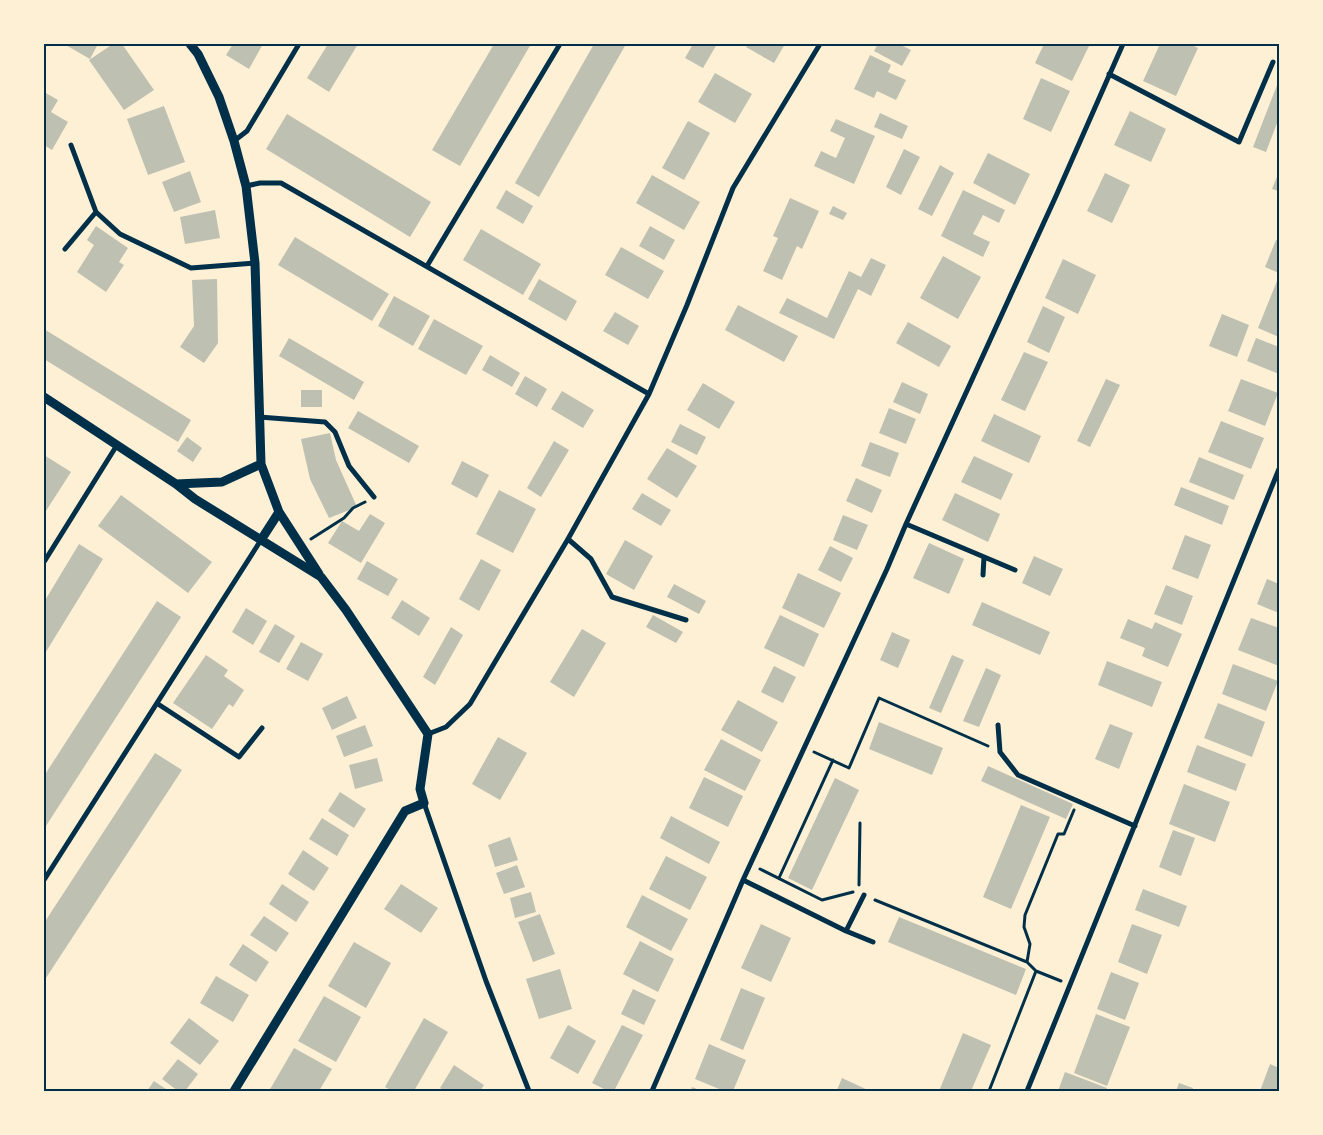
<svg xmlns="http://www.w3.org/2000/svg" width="1323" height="1135" font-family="'Sofia Sans Condensed',sans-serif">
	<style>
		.building { fill: #bec0b2 }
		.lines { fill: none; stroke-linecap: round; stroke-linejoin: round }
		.path { stroke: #003049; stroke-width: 3 }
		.minor { stroke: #003049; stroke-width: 5 }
		.tertiary { stroke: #003049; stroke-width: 9 }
		.neatline { fill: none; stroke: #003049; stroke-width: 2 }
	</style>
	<rect width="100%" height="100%" fill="#fdf0d5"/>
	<path class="building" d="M64,44H98L90,59Z
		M113,44H122L154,90L124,110L89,60Z
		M233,44H263L249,69L226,55Z
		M328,44H358L329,92L307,78Z
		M494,44H531L460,166L432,150Z
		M594,44H626L539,197L515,183Z
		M693,44H717L703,68L685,58Z
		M748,44H785L774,63L746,47Z
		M878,44H899L911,50L902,66L874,51Z
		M1044,44H1090L1072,81L1035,63Z
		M1160,44H1189L1198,48L1176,96L1143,81Z
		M870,55L891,65L888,72L906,80L896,100L877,91L874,98L854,89Z
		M715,73L752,94L735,123L698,102Z
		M1041,78L1070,91L1051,132L1023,119Z
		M1279,80V118L1266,152L1253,147Z
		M44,92L58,100L51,112L68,122L52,150L44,145Z
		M164,106L185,162L148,175L127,119Z
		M1130,111L1166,129L1151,162L1114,145Z
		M880,113L908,126L902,139L874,127Z
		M287,114L431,202L410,237L266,149Z
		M836,119L875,136L854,184L814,166L821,151L836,158L845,138L830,131Z
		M688,121L710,133L684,180L662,168Z
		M904,149L920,157L901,195L886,187Z
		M988,153L1030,174L1015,205L973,183Z
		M940,165L954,173L932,216L918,209Z
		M190,171L201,202L174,212L162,182Z
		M1279,172V191L1272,189Z
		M1105,173L1130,185L1112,223L1087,211Z
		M652,175L700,202L684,230L636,203Z
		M506,190L533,206L523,224L496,208Z
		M963,190L1005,210L999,223L983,215L973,234L990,242L983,257L941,236Z
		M790,198L819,211L802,249L797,246L782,280L763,271L778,238L773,236Z
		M833,206L847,213L843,220L829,214Z
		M215,210L220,238L185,244L180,217Z
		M96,226L128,248L119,262L124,265L106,292L77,272L94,245L87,240Z
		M650,226L675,240L664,260L639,246Z
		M481,229L541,264L523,295L463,260Z
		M295,237L389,294L372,321L278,265Z
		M1276,240L1279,241V273L1265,267Z
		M621,247L664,271L648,299L605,275Z
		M943,256L981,277L958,319L920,298Z
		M871,258L886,265L871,296L858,289L834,339L779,313L787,298L827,318L849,271L861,277Z
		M1063,259L1096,275L1078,314L1045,298Z
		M217,279L218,343L204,363L180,347L194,326L192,280Z
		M539,279L577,301L566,321L528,299Z
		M1277,281L1279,282V337L1258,328Z
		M394,296L430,316L413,346L378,326Z
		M738,305L798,336L784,362L725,330Z
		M1043,306L1065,317L1049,353L1027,342Z
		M615,312L639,326L628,345L603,331Z
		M1222,314L1249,325L1237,357L1209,346Z
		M434,319L483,346L466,375L418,349Z
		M908,322L951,346L939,367L896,343Z
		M44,329L191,420L178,442L44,359Z
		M289,338L364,382L354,400L279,356Z
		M1256,338L1279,347V374L1247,361Z
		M1024,352L1048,362L1025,411L1001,400Z
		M490,355L520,373L512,387L482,370Z
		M525,376L547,389L537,407L515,394Z
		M1106,379L1120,385L1090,447L1077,441Z
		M1241,379L1278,393L1265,426L1228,411Z
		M902,382L928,394L920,414L893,402Z
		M703,383L735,402L719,429L687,410Z
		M301,390H322V407H301Z
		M562,391L594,410L583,428L551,409Z
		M889,408L916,419L906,444L879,433Z
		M358,411L419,446L409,463L348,428Z
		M994,414L1041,436L1029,463L981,441Z
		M1221,421L1264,438L1251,469L1208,452Z
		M680,424L706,437L697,455L671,442Z
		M330,433L336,460L357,507L329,518L310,479L301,439Z
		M187,437L202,448L193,462L177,451Z
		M554,441L569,450L541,497L527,488Z
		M870,442L899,453L890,477L861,466Z
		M667,448L697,466L677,498L647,479Z
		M44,455L71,472L44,514Z
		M974,456L1013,474L1001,500L961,482Z
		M1199,457L1244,475L1234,500L1189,482Z
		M462,461L489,475L477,498L451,484Z
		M856,478L882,490L872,513L846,501Z
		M1181,487L1229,506L1222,525L1174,505Z
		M499,490L536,509L513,553L476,534Z
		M642,493L671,510L661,526L632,509Z
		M955,493L1000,514L988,542L942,520Z
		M121,495L212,562L188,593L98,526Z
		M370,514L385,523L361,563L328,543L342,521L359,531Z
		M843,515L868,525L857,550L833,540Z
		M1185,535L1211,545L1198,579L1172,569Z
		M625,540L653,556L634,590L606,574Z
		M929,543L964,559L949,594L913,578Z
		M79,544L103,559L44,655V602Z
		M830,546L853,558L841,582L818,570Z
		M1034,556L1063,569L1050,596L1022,583Z
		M481,559L501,570L479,611L459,599Z
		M367,561L398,579L388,596L357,579Z
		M798,573L841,593L824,628L782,608Z
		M1267,579L1279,584V613L1257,604Z
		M674,584L706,601L699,614L667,597Z
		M1166,585L1193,596L1182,625L1154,614Z
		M402,600L430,618L419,636L391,618Z
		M157,601L181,617L44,829V776Z
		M982,602L1050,632L1040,655L972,625Z
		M246,608L267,621L253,645L232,632Z
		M653,615L683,632L676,643L646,627Z
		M780,615L819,634L804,667L764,648Z
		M1251,618L1279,628V666L1238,650Z
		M1128,619L1152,629L1155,622L1182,634L1168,667L1142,656L1145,648L1120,638Z
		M275,624L295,636L279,663L259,652Z
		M451,627L463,635L435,685L423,677Z
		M582,629L606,643L574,697L550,682Z
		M892,632L910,640L898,668L880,660Z
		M301,642L323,654L308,681L286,669Z
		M206,655L228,670L224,676L244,690L233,707L229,704L212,729L173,703Z
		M952,655L964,660L941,713L929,708Z
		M1107,661L1162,682L1152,707L1098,685Z
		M1233,664L1278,681L1266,711L1222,694Z
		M774,666L796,677L783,703L761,692Z
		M986,668L1001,675L979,727L963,721Z
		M347,696L357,718L332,730L322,708Z
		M738,700L778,722L762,752L721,730Z
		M1218,703L1265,722L1252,757L1204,738Z
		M879,722L943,748L932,775L869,749Z
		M1110,724L1133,733L1119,769L1095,759Z
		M365,725L373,746L344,757L336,736Z
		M498,737L527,753L500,800L472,784Z
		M721,739L761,760L745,791L704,770Z
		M1197,745L1246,764L1236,791L1187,772Z
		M155,753L182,770L44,981V923Z
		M377,758L383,781L355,789L349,765Z
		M988,766L1073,804L1066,819L981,781Z
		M704,777L743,796L728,827L689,808Z
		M835,778L859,790L812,890L788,878Z
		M1184,784L1230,802L1215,842L1169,824Z
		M340,792L366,809L354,828L328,811Z
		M1021,805L1050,817L1011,909L983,897Z
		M671,816L720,842L709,864L660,838Z
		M322,818L349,835L337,856L309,839Z
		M1173,830L1195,838L1181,876L1159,867Z
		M510,837L518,860L495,867L488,845Z
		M303,850L329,868L314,891L288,874Z
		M666,856L707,877L690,910L649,889Z
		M517,865L525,887L504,894L496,873Z
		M282,884L309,902L296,922L269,904Z
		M401,884L438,908L421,933L384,909Z
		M1143,889L1187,906L1179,927L1135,910Z
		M531,892L536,912L515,918L510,898Z
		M642,895L688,919L671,951L626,927Z
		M540,914L555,954L533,962L518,922Z
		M264,916L289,933L276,952L250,935Z
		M899,917L1026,969L1016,995L888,942Z
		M761,924L791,938L771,982L741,968Z
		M1132,924L1162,935L1147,974L1118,962Z
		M640,941L674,959L658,992L623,974Z
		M354,942L391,963L366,1008L328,986Z
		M243,944L269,962L256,982L229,965Z
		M560,969L572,1009L539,1019L526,979Z
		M1111,972L1139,983L1125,1020L1097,1009Z
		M216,976L249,995L233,1022L200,1003Z
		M741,988L765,998L743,1050L720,1040Z
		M633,989L656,1000L644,1025L621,1014Z
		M324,996L361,1017L336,1062L298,1041Z
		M1096,1014L1130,1027L1107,1086L1074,1073Z
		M189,1018L219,1041L200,1065L170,1043Z
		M424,1018L448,1032L414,1091H392L385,1087Z
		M568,1025L596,1041L578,1074L550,1058Z
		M622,1025L643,1035L614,1091H608L592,1083Z
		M963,1033L991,1045L987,1054L971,1091H939Z
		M709,1044L746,1060L733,1091H724L695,1079Z
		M294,1048L332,1069L319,1091H269Z
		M178,1059L198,1074L185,1091H178L162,1079Z
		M1270,1064L1279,1068V1091H1260Z
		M454,1065L484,1085L480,1091H445L440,1088Z
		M1065,1072L1107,1088L1106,1091H1058Z
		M842,1078L870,1091H841L837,1090Z
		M154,1081L169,1091H147Z
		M1179,1083L1193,1088L1192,1091H1176Z
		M692,1087L702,1091H691Z"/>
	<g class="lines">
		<path class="path" d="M311,539L344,518L353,508L365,502
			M814,752L849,768L879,698L988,746
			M760,869L822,900L853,892
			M779,878L833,760
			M859,885L860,823
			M875,900L1027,962L1036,971L1061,981
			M1027,962L1030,944L1024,927L1025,915L1058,834H1064L1074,810
			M989,1091L1036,971"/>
		<path class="minor" d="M1109,74L1239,142L1273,62
			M234,141L247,131L299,44
			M71,145L96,212L120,234L191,268L255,263
			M246,186L260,183H281L649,394
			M65,249L96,212
			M427,266L560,44
			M259,417L325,422L335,432L349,466L374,497
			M906,524L1015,570
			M568,539L591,559L612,597L686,620
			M44,562L117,445
			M983,575L984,557
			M158,704L239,757L262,728
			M998,725L1000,752L1018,775L1135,826
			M428,734L446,727L470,704L568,539L649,394L687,305L733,188L820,44
			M424,803L486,981L529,1091
			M44,880L261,540
			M743,880L846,931L873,942
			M846,931L864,895
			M652,1091L743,880L887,569L906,524L1056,196L1123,44
			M1027,1091L1279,469"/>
		<path class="tertiary" d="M190,44L198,54L219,97L234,141L246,186L255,263L261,464L279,512L319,574
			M44,397L176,484L195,499L321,577L346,610L428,734L420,789L424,803L405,811L234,1091
			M176,484L222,482L261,464
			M261,540L279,512"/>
	</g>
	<rect width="1323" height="1135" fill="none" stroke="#fdf0d5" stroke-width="90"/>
	<rect x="45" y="45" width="1233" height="1045" class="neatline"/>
</svg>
